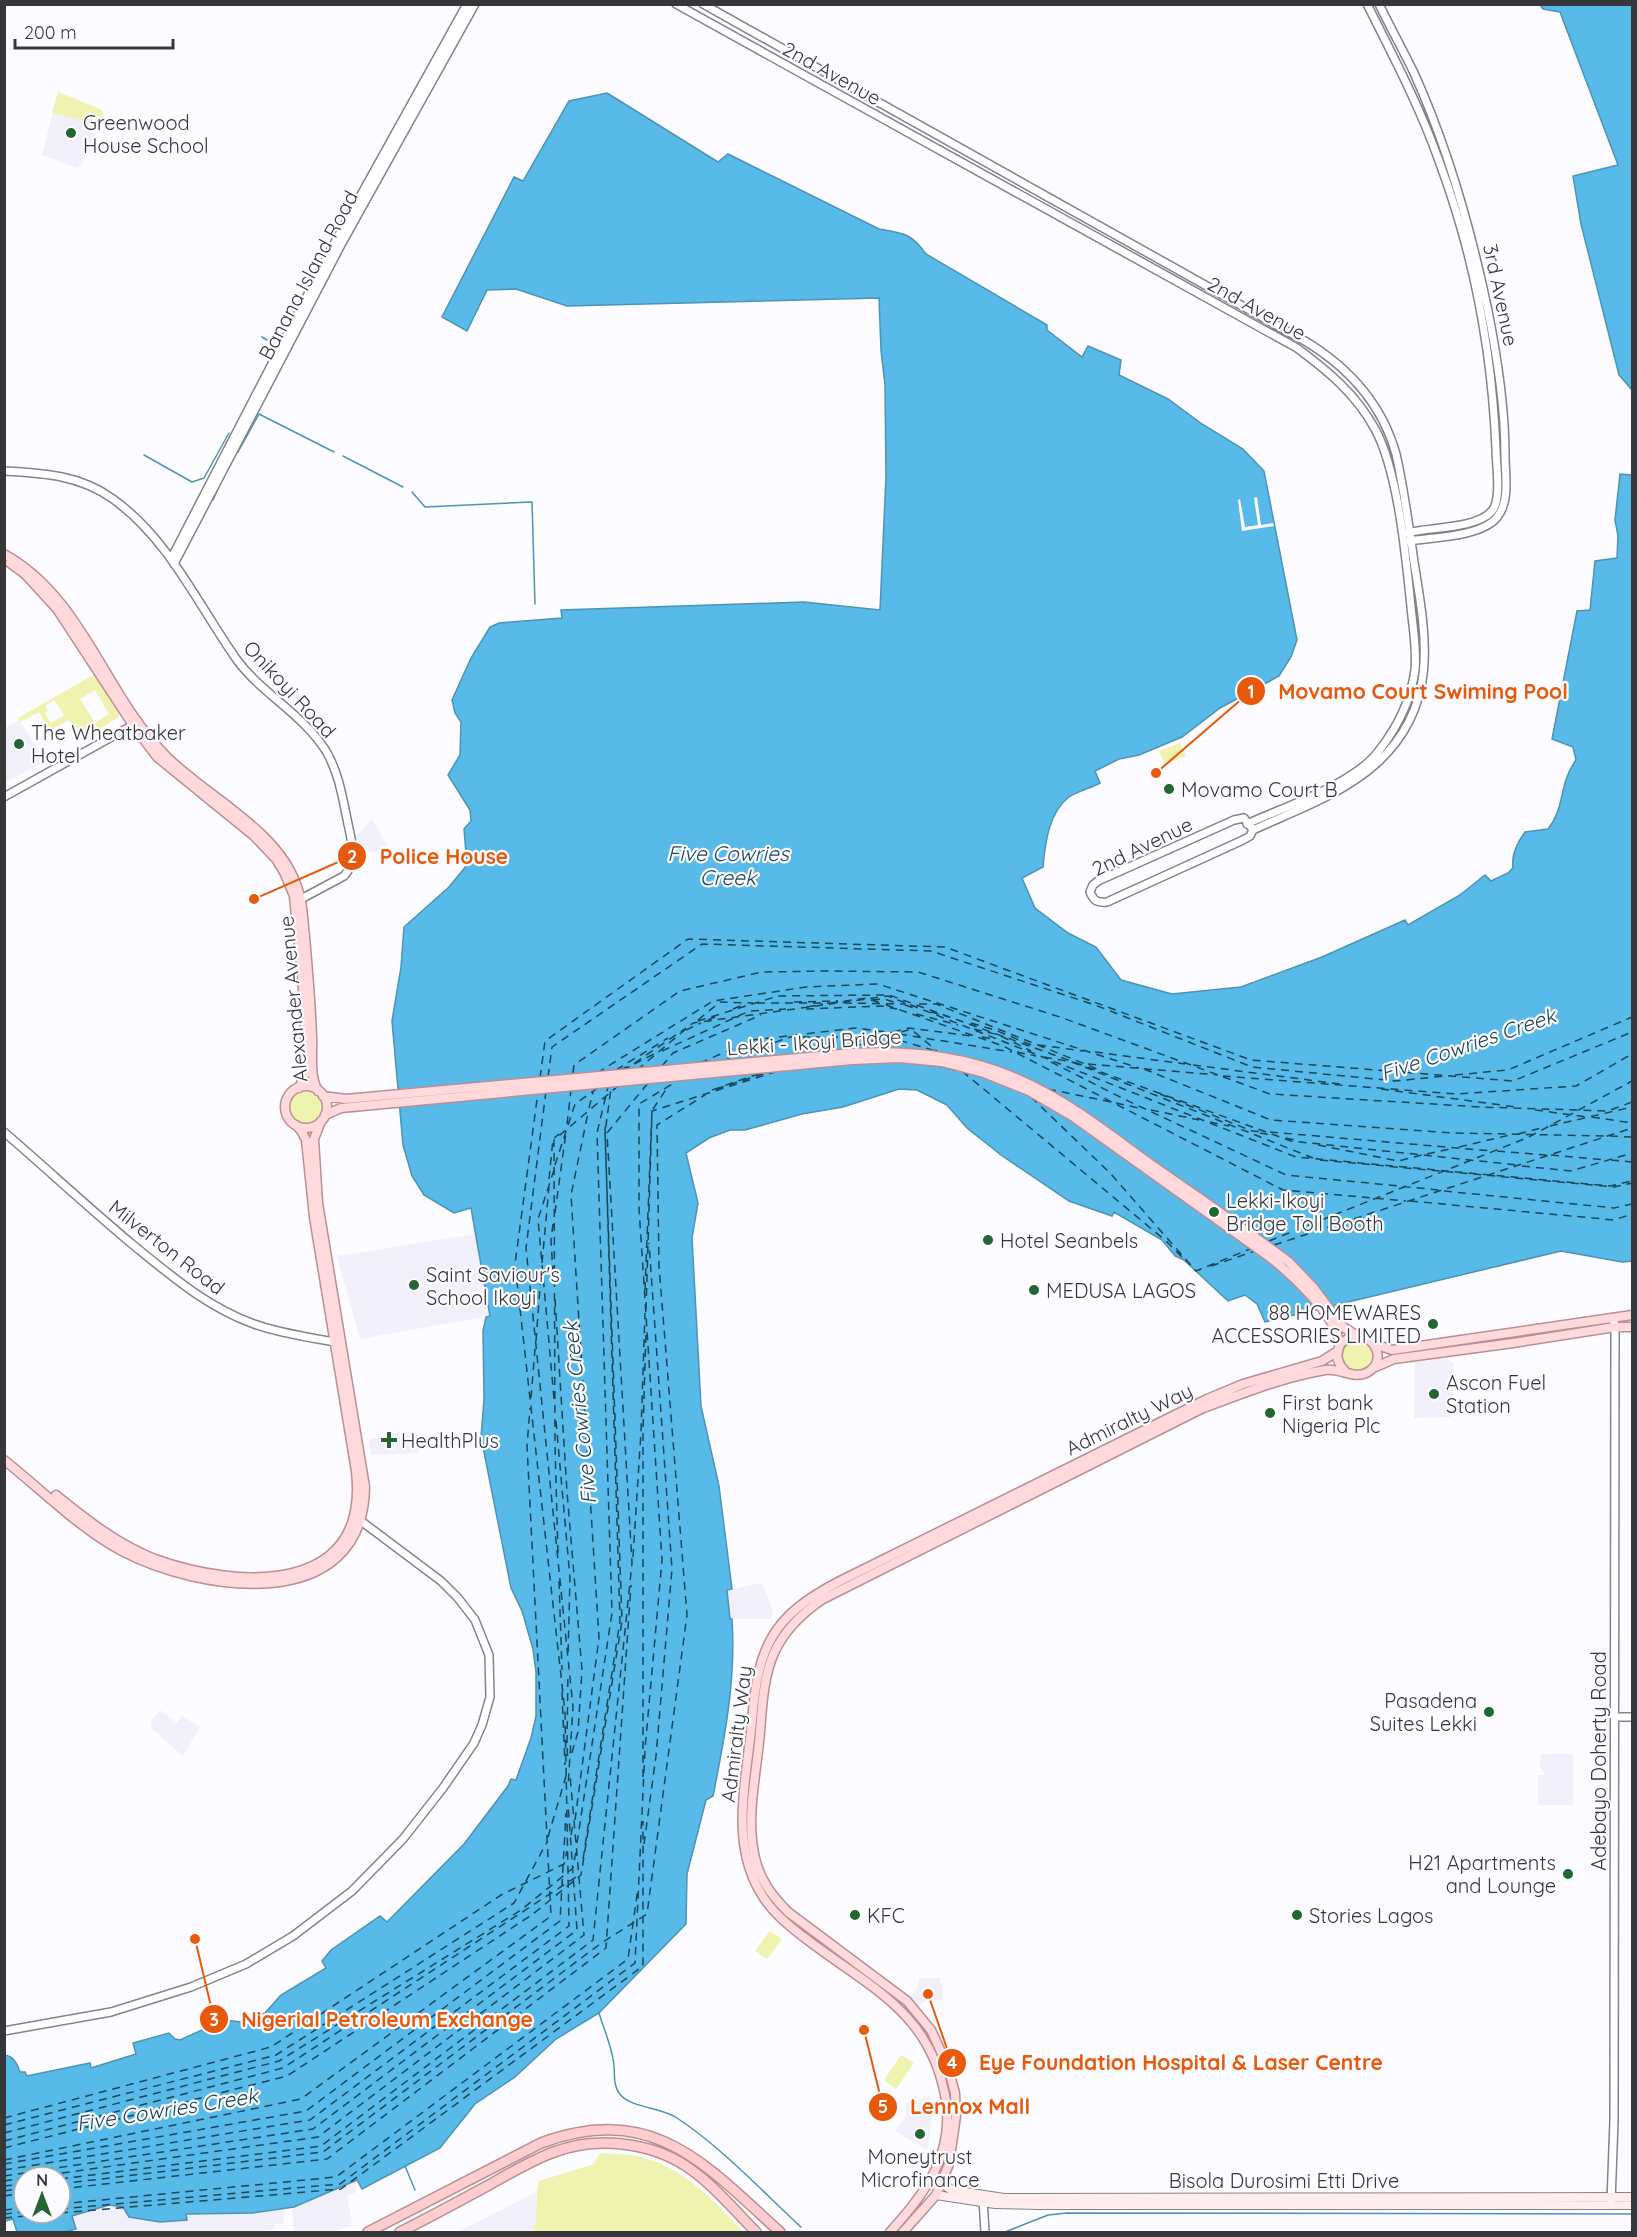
<svg xmlns="http://www.w3.org/2000/svg" width="1637" height="2237" font-family="Quicksand,sans-serif">
	<style>
		.built { fill: #f1eff9 }
		.green { fill: #eff3af; fill-rule: evenodd }
		.water { fill: #57bae8; stroke: #4d93b4; stroke-width: 1.5; fill-rule: evenodd }
		.pier { fill: #fcfbff }
		.lines { fill: none; stroke-linecap: round; stroke-linejoin: round }
		.stream { stroke: #4d93b4; stroke-width: 1.5 }
		.ferry { stroke: #1b4559; stroke-width: 1.5; stroke-dasharray: 8 6; stroke-linecap: butt }
		.tertiary-casing { stroke: #84838b; stroke-width: 10 }
		.secondary-casing { stroke: #84838b; stroke-width: 10 }
		.primary-casing { stroke: #b98f93; stroke-width: 11 }
		.trunk-casing { stroke: #b98f93; stroke-width: 12 }
		.tertiary { stroke: #fff; stroke-width: 7 }
		.secondary { stroke: #ffeced; stroke-width: 8 }
		.primary { stroke: #ffd9db; stroke-width: 8 }
		.trunk { stroke: #ffcccf; stroke-width: 9 }
		.poi-dot { fill: #236631; stroke: #fcfbff; stroke-width: 2 }
		.labels { text-anchor: middle; dominant-baseline: central; stroke-width: 4.5; stroke-linejoin: round; paint-order: stroke }
		.street-label { font-size: 20px; fill: #37373a; stroke: #fcfbff }
		.poi-label { font-size: 20px; fill: #37373a; stroke: #fcfbff; text-anchor: start }
		.water-label { font-size: 21px; font-style: italic; fill: #1b4559; stroke: #fcfbff }
		.leader { fill: none; stroke: #e8590c; stroke-width: 2 }
		.callout-dot { fill: #e8590c; stroke: #fcfbff; stroke-width: 2 }
		.mark-label { font-size: 18px; text-anchor: middle; font-weight: bold; fill: #fff }
		.callout-label { font-size: 21px; text-anchor: middle; font-weight: bold; fill: #e8590c; stroke: #fcfbff; stroke-width: 4.5; stroke-linejoin: round; paint-order: stroke }
	</style>
	<rect width="100%" height="100%" fill="#fcfbff"/>
	<path class="built" d="M58,92L100,109L103,113L82,165L77,168L42,155Z
		M19,720L45,761L5,783V728Z
		M372,819L390,850L386,852L356,851V836Z
		M476,1234L490,1316L360,1339L337,1256Z
		M1445,1358L1454,1363L1451,1417L1414,1418L1415,1362Z
		M397,1433L418,1434L419,1450L417,1453L371,1455L369,1440Z
		M762,1583L773,1611L771,1619H730L727,1590Z
		M160,1710L177,1723L182,1716L200,1727L183,1756L152,1729L151,1721Z
		M1541,1754H1573V1805H1538V1775H1545L1540,1767Z
		M919,1978H940V1983L943,1984V2000H926L916,2008L907,1999L918,1988Z
		M930,2096L933,2113L927,2150L895,2131L906,2116L907,2104Z
		M355,2181L356,2192L347,2196L352,2222L350,2226L331,2232H294L292,2208Z
		M536,2192V2225L533,2232H458Z
		M109,2205L186,2220L185,2214L252,2213L285,2208L283,2224H275L272,2230L247,2232H64L76,2228L72,2216Z"/>
	<path class="green" d="M58,92L100,109L103,113L98,124L52,113Z
		M95,674L119,712V717L81,740L69,720L50,730L39,712L20,722L18,718ZM95,690L109,714L95,723L80,699ZM54,700L64,715L51,723L45,713L48,711L45,706Z
		M1180,743L1186,756L1165,764L1159,751Z
		M290 1107a16 16 0 1 1 32 0a16 16 0 1 1-32 0Z
		M1341 1355a16 16 0 1 1 32 0a16 16 0 1 1-32 0Z
		M770,1931L782,1939L767,1959L755,1951Z
		M901,2055L914,2063L896,2089L884,2080Z
		M600,2153C612,2154 626,2154 637,2156C682,2166 714,2200 743,2232H533C539,2216 534,2198 539,2181L594,2164Z"/>
	<path class="water" d="M1540,5H1632V390L1619,375L1581,224L1573,176L1618,165L1560,12L1543,9Z
		M607,93L718,162L728,154L879,229C903,233 911,233 926,254L1047,325V330L1082,357L1088,346L1121,360L1119,375L1168,399L1202,424L1243,449L1264,471L1297,640L1291,657L1279,676L1220,708L1182,737L1139,755L1119,759L1095,771L1100,783C1091,788 1078,791 1069,797C1049,812 1045,843 1043,867L1022,878L1035,908L1068,933L1096,947L1121,980L1172,994L1241,987L1322,957L1405,920L1408,925L1460,895L1485,875L1491,881L1508,873L1513,868C1511,855 1517,843 1525,832L1548,829C1566,806 1558,785 1576,760L1573,747L1552,739L1577,611L1590,610L1595,561L1617,558L1618,536L1615,520L1620,474L1632,475V1261L1622,1262L1561,1251L1265,1322L1257,1304L1245,1295L1228,1301L1184,1260L1175,1256L1162,1240L1114,1212L1112,1216L1069,1201L1001,1155L967,1128L947,1105L917,1090L899,1089L843,1107L802,1114L745,1130H730L709,1138L686,1153L698,1203L692,1238L701,1406L719,1486L732,1589L727,1590L730,1619H732C736,1680 725,1736 713,1796L706,1800L687,1874L686,1924L599,2013L556,2039L515,2077L475,2104L440,2148L362,2189L357,2180L294,2207L252,2213L186,2214L187,2220L160,2222L129,2217L123,2207L109,2205L72,2216L76,2229L64,2232H17L13,2219L5,2221V2055C14,2057 17,2063 20,2072H25L27,2076L90,2063L91,2068L136,2054L133,2043L169,2033L175,2039L180,2040L224,2020L242,2022L265,2013L281,1995L326,1968L322,1961L331,1950L380,1916L387,1922L464,1844L508,1786L511,1779L516,1780L531,1738L536,1716V1672L533,1649L522,1611L511,1588L481,1437L484,1399L483,1331L486,1317L490,1316L471,1208L454,1213L424,1195L412,1176L403,1145L392,1021L401,967L404,927L449,887L467,865L464,829L471,821L470,810L448,775L460,755L461,722L455,713L452,700L471,658L490,627L499,623L562,618L561,610L804,602L880,610L886,477L885,385L881,350L879,298L567,306L516,289L487,290L467,331L442,317L514,177L523,181L569,101ZM24,2177H60V2213H24Z"/>
	<path class="pier" d="M1257,497L1261,525L1273,523L1274,526L1242,531L1238,500L1240,499L1245,527L1258,525L1254,498Z"/>
	<g class="lines">
		<path class="stream" d="M262,337L267,340
			M268,362L276,346L272,344
			M238,452L259,414L334,452
			M144,455L192,482L204,478L229,433
			M343,456L403,487
			M412,492L425,507L532,502L535,604
			M213,500L219,486
			M599,2013C604,2030 613,2049 614,2066C615,2076 613,2084 619,2093C629,2108 661,2107 677,2118C721,2147 762,2191 801,2227
			M405,2166L415,2190
			M1005,2232L1048,2215L1067,2213L1632,2214"/>
		<path class="ferry" d="M871,1000L881,1003
			M872,1000L884,999L897,1003
			M794,1002L838,1001
			M757,1003H831
			M830,1003L867,998
			M844,1003L906,1004
			M919,1004H936L1100,1070
			M886,1005L1003,1046L1283,1190L1406,1201
			M905,1005L914,1008
			M807,1007L823,1004
			M733,1009L745,1004
			M806,1009L881,1006L897,1009
			M931,1012L949,1017
			M916,1014L958,1025
			M738,1016L750,1011L786,1009
			M698,1020L720,1002L753,1003
			M708,1020L717,1016
			M698,1021L778,996L889,995L1291,1141L1517,1165
			M971,1023L995,1030L1031,1045
			M974,1029L999,1035L1031,1051
			M686,1030L701,1023
			M893,1032L908,1028L971,1036
			M899,1034L1012,1052
			M888,1036L911,1029L937,1051
			M982,1037L992,1039
			M1038,1045L1084,1051
			M845,1050L881,1038
			M662,1051L734,1018
			M836,1051L877,1038
			M1017,1052L1036,1056
			M1095,1052L1185,1064
			M1044,1057L1072,1062
			M722,1061L790,1037H888L939,1052
			M1051,1062L1124,1099L1286,1175L1439,1190
			M1072,1062L1313,1158
			M700,1063L753,1040L856,1028L894,1033
			M634,1064L654,1054
			M1088,1064L1218,1075
			M934,1065L955,1070
			M1193,1065L1340,1084
			M662,1066L673,1053L761,1015
			M1144,1069L1271,1120L1454,1133L1606,1136
			M616,1070L668,1038
			M620,1070L629,1066
			M637,1070L693,1023L888,996L1296,1157L1610,1186L1632,1181
			M623,1071L686,1028
			M962,1071L1166,1241L1187,1262
			M573,1073L574,1065L680,991L762,972L828,971L918,972L1060,1017L1270,1094L1481,1107L1608,1111L1632,1102
			M597,1073L713,1001L806,987L878,984L1139,1068
			M1455,1075L1508,1070L1632,1017
			M1223,1076L1456,1094L1576,1086L1632,1054
			M548,1077L552,1047L702,944L931,951L1095,1005L1252,1067L1396,1081L1445,1076
			M540,1078L545,1041L688,939L945,947L1251,1060L1513,1081L1632,1032
			M716,1089L772,1071
			M1048,1089L1111,1102
			M1381,1089L1516,1107
			M712,1090L761,1073
			M546,1091L526,1248L573,1707L568,1787
			M1160,1094L1252,1131L1265,1132
			M1031,1097L1110,1173L1196,1271L1250,1249
			M1116,1103L1143,1109
			M589,1108L593,1092
			M653,1109L667,1088
			M1151,1110L1199,1120
			M1535,1110L1587,1117
			M1592,1117L1632,1123
			M1210,1122L1229,1126
			M567,1124L571,1090
			M1550,1126L1632,1107
			M1270,1132L1492,1151
			M1260,1133L1273,1135
			M1518,1134L1545,1127
			M1610,1136L1632,1137
			M1286,1138L1299,1141
			M1318,1145L1398,1161L1422,1155
			M1459,1147L1510,1135
			M1497,1151L1546,1155
			M1427,1154L1454,1148
			M1551,1155L1606,1160
			M1320,1160L1614,1187L1632,1183
			M1611,1160L1632,1162
			M555,1165L575,1104L599,1087
			M1522,1166L1571,1171L1632,1153
			M554,1170L538,1219L554,1399
			M549,1179L553,1139L559,1134
			M1444,1191L1614,1208L1632,1204
			M1410,1201L1614,1220L1632,1214
			M555,1213L566,1132
			M553,1224L551,1240L553,1273
			M1269,1241L1529,1137L1632,1081
			M1274,1245L1632,1128
			M542,1263L549,1187
			M1211,1266L1255,1251
			M645,1290L652,1110
			M555,1299L567,1492L582,1670L578,1732L570,1759
			M646,1310L652,1111L778,1071
			M536,1341L541,1274
			M531,1398L535,1349
			M556,1421L570,1578L568,1656
			M558,1553L555,1446L554,1140L618,1086
			M633,1557L641,1432L645,1313
			M559,1581L562,1670
			M562,1692L565,1765
			M567,1743L568,1673
			M567,1748L568,1761
			M643,1777V1432L646,1332
			M575,1820L599,1638L571,1195L588,1113
			M571,1835L573,1825
			M548,1837L566,1776
			M577,1843L612,1613L597,1133L608,1087
			M644,1844L656,1756L672,1569L649,1243
			M583,1859L620,1621L605,1127
			M4,2118L271,2047L501,1895L564,1864L567,1851
			M4,2125L276,2055L514,1903L547,1842
			M4,2133L279,2061L521,1910L573,1868L576,1851
			M4,2141L283,2068L579,1875
			M4,2148L287,2076L533,1914L581,1875L622,1621L605,1133L611,1088
			M4,2160L301,2099L551,1916L527,1446L530,1408
			M4,2164L306,2111L560,1921L566,1813
			M4,2170L310,2120L569,1926L565,1712L515,1264L538,1092
			M4,2176L313,2129L577,1930L568,1803
			M34,2177L318,2137L584,1935L570,1775
			M60,2179L321,2146L593,1940L632,1563L607,1133L648,1083
			M4,2181L24,2178
			M60,2184L323,2152L600,1944L647,1914L687,1615L659,1266L657,1125L705,1095
			M4,2186L24,2184
			M60,2189L327,2159L606,1948L631,1585
			M4,2191L24,2188
			M4,2196L24,2193
			M60,2204L336,2177L628,1959L638,1888
			M60,2209L340,2184L635,1963L645,1749L662,1560L639,1208V1104L679,1080
			M4,2210L24,2208
			M60,2213L341,2189L643,1966V1821
			M4,2214L24,2212
			M4,2218L55,2213"/>
		<defs>
			<path id="tertiary" d="M676,4L1297,348C1328,371 1356,394 1375,429C1398,471 1406,557 1411,607C1413,628 1417,648 1415,670C1411,700 1397,728 1378,752C1352,785 1286,806 1247,824
				M703,4L1305,341C1348,367 1382,404 1396,454C1404,489 1409,526 1414,562C1426,636 1440,705 1377,763C1343,794 1294,811 1253,830L1250,836L1243,840L1107,902C1097,903 1094,901 1090,892L1093,885L1098,881L1234,820L1244,818L1253,830
				M1367,4C1393,56 1420,107 1439,161C1473,252 1492,352 1496,449C1496,465 1502,499 1492,511C1477,529 1429,527 1406,533
				M1379,4C1390,27 1403,50 1414,73C1448,148 1470,226 1487,306C1497,355 1505,405 1505,455C1505,474 1510,500 1498,516C1483,537 1433,537 1409,541
				M4,471C43,473 80,475 113,499C169,539 198,605 237,660C262,694 303,714 326,751C339,773 343,800 348,824C352,841 357,862 344,876L301,899
				M171,559L336,240L467,4
				M174,564L343,241L475,4
				M4,797L133,725
				M4,1132C47,1169 89,1208 132,1244C170,1275 207,1307 254,1324C279,1333 307,1337 334,1342
				M1614,1717H1632
				M4,2031L111,2012L191,1987L246,1964L293,1936L352,1891L403,1839L443,1788L474,1743L482,1725L490,1697L489,1655L475,1620L458,1598L441,1581L361,1521
				M983,2199L985,2232
				M1611,2202L1614,2121L1615,1327L1613,1318"/>
			<path id="secondary" d="M944,2177L947,2187L952,2190L1004,2198L1632,2197
				M936,2195L995,2204L1039,2205H1632"/>
			<path id="primary" d="M4,554C84,598 105,697 168,758C208,797 277,830 296,884C303,901 303,920 305,937C308,971 311,1004 312,1037C313,1055 309,1075 318,1091
				M10,563L25,574L57,609L133,725L157,757L254,836L276,859L284,872L294,896L303,989L306,1063V1072L299,1088
				M285 1107a21 21 0 1 1 42 0a21 21 0 1 1-42 0Z
				M323,1096L346,1099L852,1053C914,1050 972,1056 1029,1084C1074,1105 1114,1138 1155,1167C1199,1198 1245,1229 1289,1262L1313,1287L1343,1327L1356,1335
				M325,1115L341,1108L852,1060L899,1058L942,1062L984,1073L1029,1091L1072,1116L1268,1256C1289,1272 1340,1318 1339,1346
				M1375,1344L1392,1350L1406,1348L1632,1315
				M1373,1368L1394,1359L1513,1343L1615,1327H1632
				M4,1460C42,1490 78,1527 120,1550C198,1592 363,1617 365,1487L318,1203L314,1139L321,1121
				M56,1495C87,1520 117,1544 155,1559C238,1589 370,1596 356,1471L314,1217L306,1140L302,1132L296,1125
				M890,2232C926,2193 956,2152 945,2095C929,2012 871,1988 809,1941C790,1927 770,1911 759,1890C730,1839 747,1776 752,1721C758,1646 772,1616 840,1581L1207,1399L1243,1384L1322,1361L1338,1351
				M903,2232L936,2195L949,2164L956,2116L955,2093L948,2067L931,2030L907,2001L788,1912C772,1896 760,1880 755,1858C746,1821 755,1780 759,1743C762,1713 762,1680 774,1653C785,1629 802,1613 823,1599L1201,1409C1241,1394 1283,1377 1325,1370C1340,1368 1354,1379 1366,1373C1387,1363 1377,1336 1356,1335L1342,1342C1335,1352 1336,1362 1345,1371"/>
			<path id="trunk" d="M368,2232L541,2143C653,2102 705,2164 780,2232
				M400,2232C430,2217 459,2201 489,2185C510,2173 532,2160 554,2152C597,2136 649,2142 686,2166C713,2184 734,2210 756,2232"/>
		</defs>
		<use href="#tertiary" class="tertiary-casing"/>
		<use href="#secondary" class="secondary-casing"/>
		<use href="#primary" class="primary-casing"/>
		<use href="#trunk" class="trunk-casing"/>
		<use href="#tertiary" class="tertiary"/>
		<use href="#secondary" class="secondary"/>
		<use href="#primary" class="primary"/>
		<use href="#trunk" class="trunk"/>
	</g>
	<g class="poi-dot">
		<circle cx="71" cy="133" r="6"/>
		<circle cx="19" cy="744" r="6"/>
		<circle cx="1169" cy="789" r="6"/>
		<circle cx="1214" cy="1212" r="6"/>
		<circle cx="988" cy="1240" r="6"/>
		<circle cx="414" cy="1285" r="6"/>
		<circle cx="1034" cy="1290" r="6"/>
		<circle cx="1433" cy="1324" r="6"/>
		<circle cx="1434" cy="1394" r="6"/>
		<circle cx="1270" cy="1413" r="6"/>
		<path d="M386 1431h6v6h6v6h-6v6h-6v-6h-6v-6h6z"/>
		<circle cx="1489" cy="1712" r="6"/>
		<circle cx="1568" cy="1874" r="6"/>
		<circle cx="855" cy="1915" r="6"/>
		<circle cx="1297" cy="1915" r="6"/>
		<circle cx="920" cy="2134" r="6"/>
	</g>
	<g class="labels">
		<g class="street-label">
			<text transform="translate(832 73) rotate(29)">2nd Avenue</text>
			<text transform="translate(308 275) rotate(-62)">Banana Island Road</text>
			<text transform="translate(1501 295) rotate(78)">3rd Avenue</text>
			<text transform="translate(1257 308) rotate(29)">2nd Avenue</text>
			<text transform="translate(290 689) rotate(47)">Onikoyi Road</text>
			<text transform="translate(1142 846) rotate(-26)">2nd Avenue</text>
			<text transform="translate(293 999) rotate(-95)">Alexander Avenue</text>
			<text transform="translate(814 1042) rotate(-4)">Lekki - Ikoyi Bridge</text>
			<text transform="translate(167 1247) rotate(38)">Milverton Road</text>
			<text transform="translate(1129 1419) rotate(-26)">Admiralty Way</text>
			<text transform="translate(736 1734) rotate(-83)">Admiralty Way</text>
			<text transform="translate(1598 1761) rotate(-90)">Adebayo Doherty Road</text>
			<text x="1284" y="2180">Bisola Durosimi Etti Drive</text>
		</g>
		<g class="poi-label">
			<text x="83" y="122">Greenwood<tspan x="83" dy="23">House School</tspan></text>
			<text x="31" y="732">The Wheatbaker<tspan x="31" dy="23">Hotel</tspan></text>
			<text x="1181" y="789">Movamo Court B</text>
			<text x="1226" y="1200">Lekki-Ikoyi<tspan x="1226" dy="23">Bridge Toll Booth</tspan></text>
			<text x="1000" y="1240">Hotel Seanbels</text>
			<text x="426" y="1274">Saint Saviour's<tspan x="426" dy="23">School Ikoyi</tspan></text>
			<text x="1046" y="1290">MEDUSA LAGOS</text>
			<text x="1421" y="1312" text-anchor="end">88 HOMEWARES<tspan x="1421" dy="23">ACCESSORIES LIMITED</tspan></text>
			<text x="1446" y="1382">Ascon Fuel<tspan x="1446" dy="23">Station</tspan></text>
			<text x="1282" y="1402">First bank<tspan x="1282" dy="23">Nigeria Plc</tspan></text>
			<text x="401" y="1440">HealthPlus</text>
			<text x="1477" y="1700" text-anchor="end">Pasadena<tspan x="1477" dy="23">Suites Lekki</tspan></text>
			<text x="1556" y="1862" text-anchor="end">H21 Apartments<tspan x="1556" dy="23">and Lounge</tspan></text>
			<text x="867" y="1915">KFC</text>
			<text x="1309" y="1915">Stories Lagos</text>
			<text x="920" y="2156" text-anchor="middle">Moneytrust<tspan x="920" dy="23">Microfinance</tspan></text>
		</g>
		<g class="water-label">
			<text x="728" y="853">Five Cowries<tspan x="728" dy="24">Creek</tspan></text>
			<text transform="translate(1468 1044) rotate(-19)">Five Cowries Creek</text>
			<text transform="translate(579 1413) rotate(-96)">Five Cowries Creek</text>
			<text transform="translate(167 2109) rotate(-9)">Five Cowries Creek</text>
		</g>
	</g>
	<path class="leader" d="M1156 773L1251 691M254 899L352 856M195 1939L214 2019M928 1994L952 2063M864 2030L883 2107"/>
	<g class="callout-dot">
		<circle cx="1156" cy="773" r="6"/>
		<circle cx="254" cy="899" r="6"/>
		<circle cx="195" cy="1939" r="6"/>
		<circle cx="928" cy="1994" r="6"/>
		<circle cx="864" cy="2030" r="6"/>
		<circle cx="1251" cy="691" r="15"/>
		<circle cx="352" cy="856" r="15"/>
		<circle cx="214" cy="2019" r="15"/>
		<circle cx="952" cy="2063" r="15"/>
		<circle cx="883" cy="2107" r="15"/>
	</g>
	<g class="mark-label">
		<text x="1251" y="698">1</text>
		<text x="352" y="863">2</text>
		<text x="214" y="2026">3</text>
		<text x="952" y="2069">4</text>
		<text x="883" y="2113">5</text>
	</g>
	<g class="callout-label">
		<text x="1423" y="699">Movamo Court Swiming Pool</text>
		<text x="444" y="864">Police House</text>
		<text x="387" y="2027">Nigerial Petroleum Exchange</text>
		<text x="1181" y="2070">Eye Foundation Hospital &amp; Laser Centre</text>
		<text x="970" y="2114">Lennox Mall</text>
	</g>
	<rect width="1637" height="2237" fill="none" stroke="#37373a" stroke-width="12"/>
	<g transform="translate(42 2195)"><circle r="28" fill="#fcfbff" stroke="#adadb0" stroke-width="1.5"/>
	<path d="M0-4.5L10 22L0 15L-10 22Z" fill="#236631"/>
	<text y="-9" font-size="16" font-weight="bold" text-anchor="middle" fill="#37373a">N</text>
	</g>
	<path d="M15 39v9h158v-9" fill="none" stroke="#37373a" stroke-width="3"/>
	<text x="24" y="39" font-size="18" fill="#37373a" stroke="#fcfbff" stroke-width="4.5" paint-order="stroke">200 m</text>
</svg>
